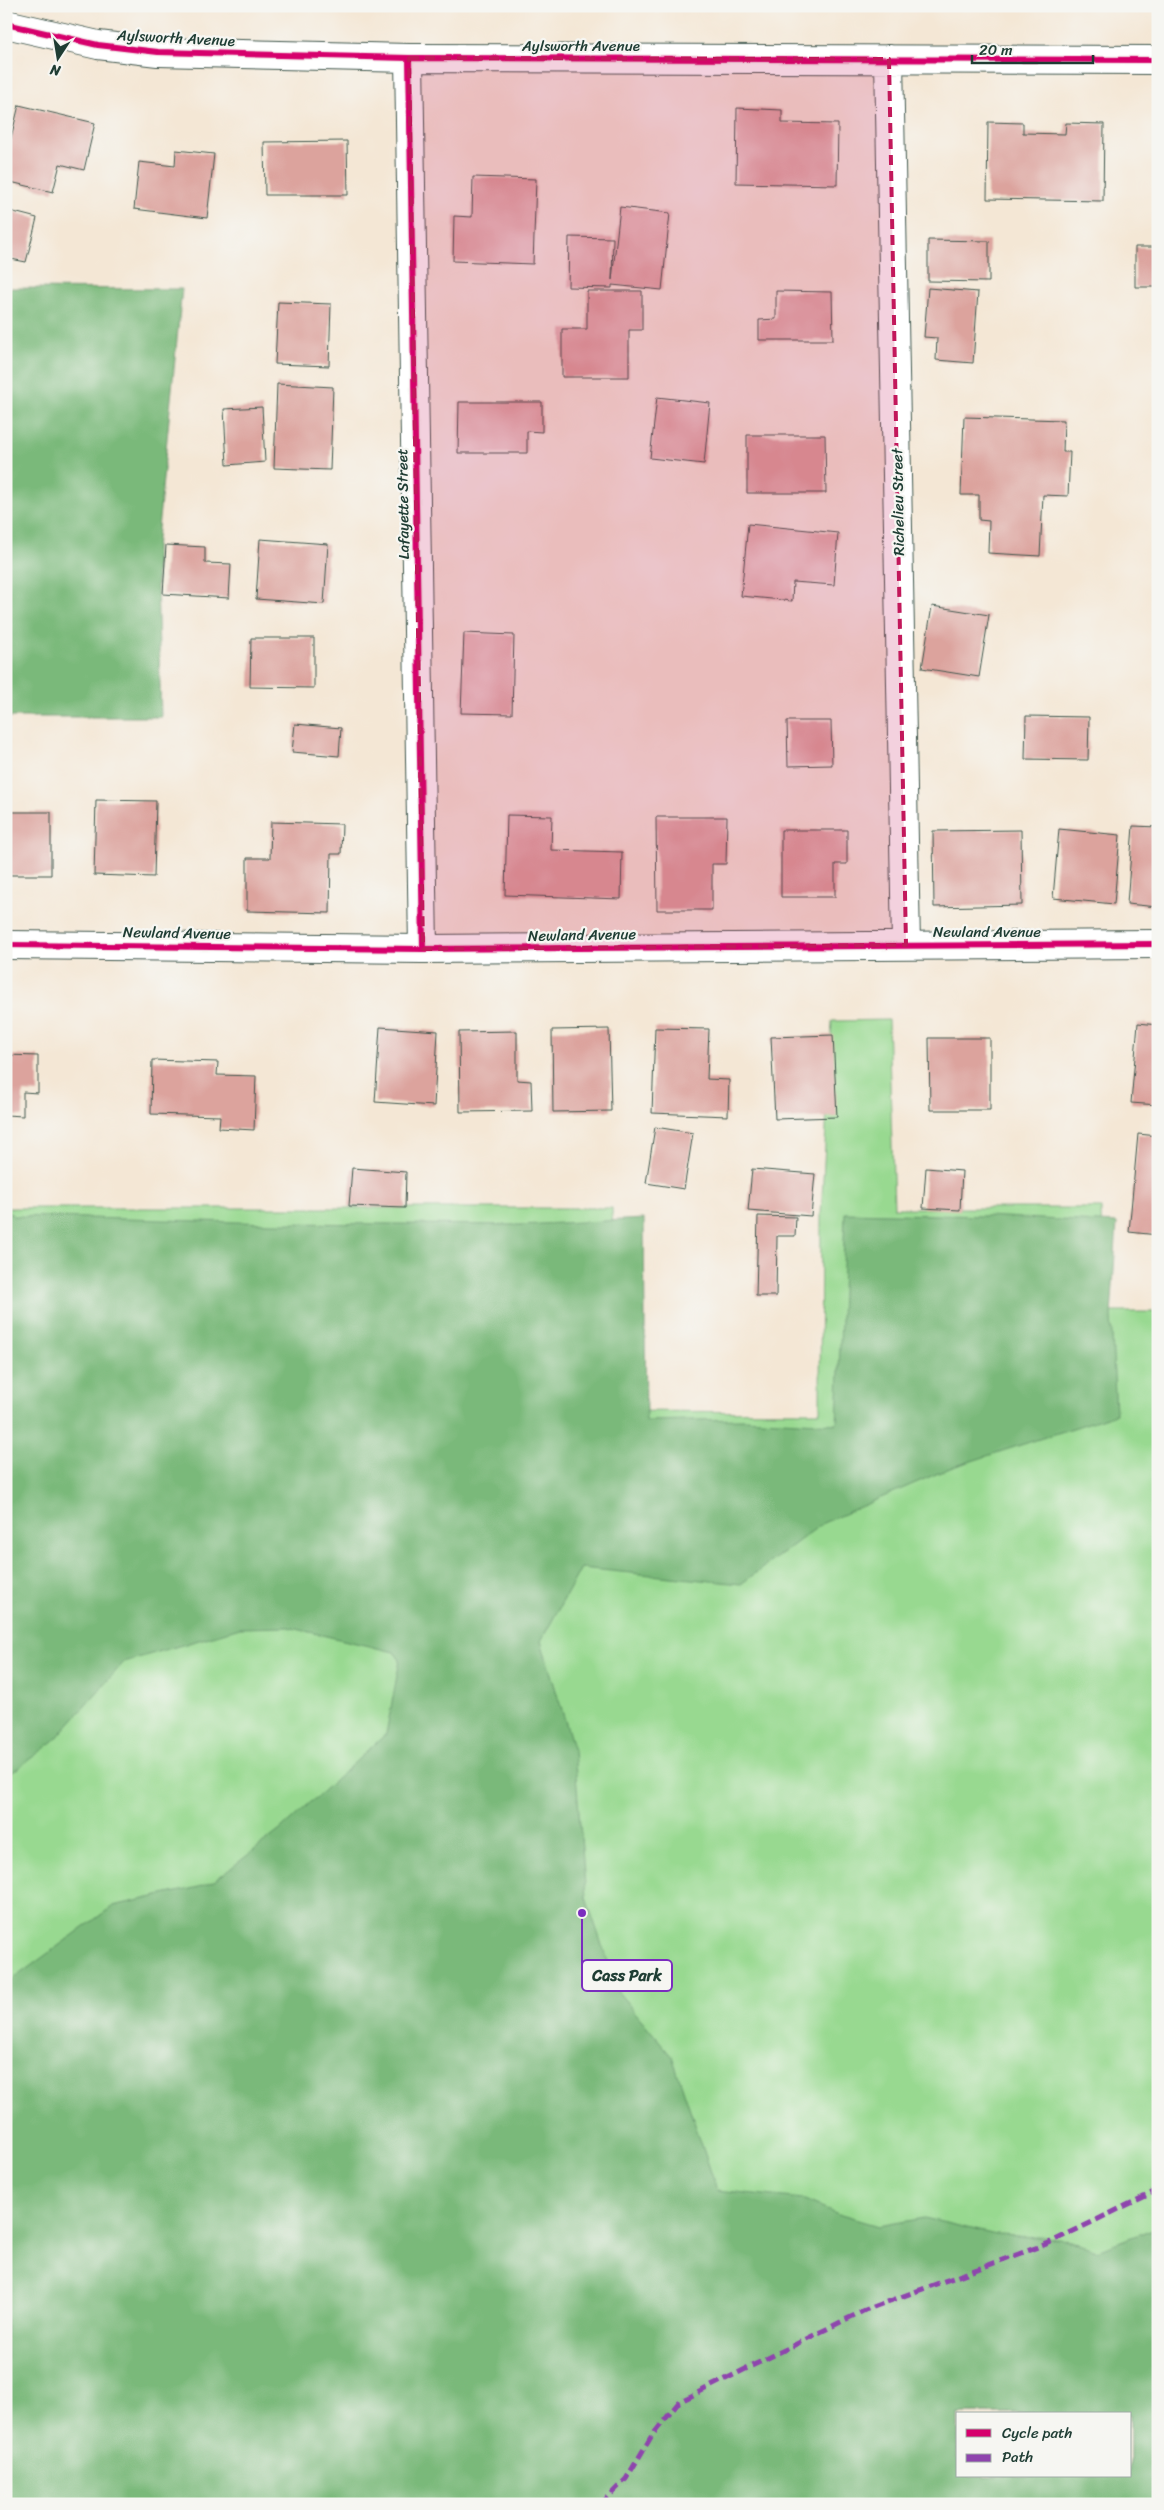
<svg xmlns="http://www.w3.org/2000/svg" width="1164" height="2510" font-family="Sriracha,sans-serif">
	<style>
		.green { fill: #98d990; stroke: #5c8b62; fill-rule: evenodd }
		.forest { fill: #7ab97a; stroke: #4c7b57; fill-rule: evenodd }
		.building { fill: #dca39d }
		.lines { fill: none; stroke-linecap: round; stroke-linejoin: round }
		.minor-casing { stroke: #3f564c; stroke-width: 30 }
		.minor { stroke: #fff; stroke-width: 28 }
		.quiet { stroke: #8e44ad; stroke-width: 5; stroke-dasharray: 10 5; stroke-linecap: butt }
		.cycleway-casing { stroke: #f6f6f2; stroke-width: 9 }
		.cycleway { stroke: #d6006c; stroke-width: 6 }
		.marked { fill: #c2185b; fill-opacity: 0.2; stroke: #c2185b; stroke-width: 4; stroke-dasharray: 10 6; stroke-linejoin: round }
		.labels { text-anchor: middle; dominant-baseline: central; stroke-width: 4.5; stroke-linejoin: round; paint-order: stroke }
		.street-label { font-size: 15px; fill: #1f3d34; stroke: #f6f6f2 }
		.leader { fill: none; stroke: #7b2cbf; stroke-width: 2 }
		.callout-dot { fill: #7b2cbf; stroke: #f6f6f2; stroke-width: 2 }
		.callout { fill: #f6f6f2; stroke: #7b2cbf; stroke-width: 2 }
		.callout-label { font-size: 16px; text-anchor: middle; font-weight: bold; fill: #1f3d34 }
	</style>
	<rect width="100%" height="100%" fill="#f6f6f2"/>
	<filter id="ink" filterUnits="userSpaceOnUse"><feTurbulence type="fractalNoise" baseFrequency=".02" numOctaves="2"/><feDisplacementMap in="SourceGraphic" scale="10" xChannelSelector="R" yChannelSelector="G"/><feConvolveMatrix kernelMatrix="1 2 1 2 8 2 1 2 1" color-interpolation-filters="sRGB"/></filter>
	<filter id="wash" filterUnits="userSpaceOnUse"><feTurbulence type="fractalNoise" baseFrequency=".0096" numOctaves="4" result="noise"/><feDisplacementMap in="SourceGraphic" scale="20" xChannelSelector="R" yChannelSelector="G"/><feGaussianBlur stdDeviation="1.12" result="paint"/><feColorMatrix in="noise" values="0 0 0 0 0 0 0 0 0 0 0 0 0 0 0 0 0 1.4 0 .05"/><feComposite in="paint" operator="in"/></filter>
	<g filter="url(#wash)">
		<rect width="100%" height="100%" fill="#f4e7d5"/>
		<path class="green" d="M888,1020L894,1208H1101L1103,1312H1158V2504H6V1208H612L615,1411L820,1412L821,1215L832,1021ZM958,2414H1130V2476H958Z"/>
		<path class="forest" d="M6,288L182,289L156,549L161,717H6Z
			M6,1210L14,1216L273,1223L520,1225L644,1219L646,1421L743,1419L837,1424L845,1213L985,1216L1117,1223L1111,1316L1116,1414L950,1468L823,1523L741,1584L581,1568L541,1641L574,1750L586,1898L618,1992L672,2056L717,2190L802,2199L841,2215L878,2226L924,2218L997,2235L1059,2238L1097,2250L1158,2227V2504H6V1984L113,1906L199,1887L214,1881L279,1831L386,1734L400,1660L394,1652L288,1627L240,1628L124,1662L54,1741L6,1777ZM958,2414H1130V2476H958Z"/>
		<g id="blocks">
			<path class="building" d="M19,105L95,123L84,170L60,164L53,192L6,181V158Z
				M737,108L782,110V123L838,124L837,185L736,183Z
				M988,122L1023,123V133L1065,134L1066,123L1104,124L1103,201L987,199Z
				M347,141L348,195H265L264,142Z
				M176,150L214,154L207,218L134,209L139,162L175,166Z
				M473,177L536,179L533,264L453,261L454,216L472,217Z
				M620,207L670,213L662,290L612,285V288L568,287L569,237L613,238L612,280Z
				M6,210L37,218L26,262L6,258Z
				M928,240L989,241V282L928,281Z
				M1135,247H1158V287H1135Z
				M928,288L978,292L973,363L936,360L937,338L924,337Z
				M587,291H642V330H629V377H562V329H587Z
				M776,291L832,292L833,340H759V320L776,319Z
				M278,302L331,304L329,366L275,364Z
				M277,384L333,387L330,470L274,468Z
				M657,397L710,403L704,464L650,458Z
				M459,402H542V432L527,431V453H458Z
				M262,407L265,462L227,465L224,409Z
				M964,417L1064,420L1063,452H1070L1068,496L1043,495L1040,556L988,553L989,521L979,520V495H961Z
				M747,435H825L826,493H747Z
				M748,524L838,533L834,585L793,582L792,601L741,596Z
				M260,539L328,544L324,604L256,599Z
				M166,545L205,547V563L231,564L229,598L163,594Z
				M932,606L989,615L979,677L922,668Z
				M464,633L514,635L512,714L461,713Z
				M251,638H314V688L250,687Z
				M1026,716L1089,717L1088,760L1025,759Z
				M787,721H831L832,765L788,766Z
				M295,724L341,728L339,756L292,752Z
				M96,800L156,801L154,877L94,875Z
				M6,812H51V875H6Z
				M507,815L552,816L551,850L622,852L621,899L505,895Z
				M656,817H727L726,864H712V910H657Z
				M271,822L342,824L341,854H331L330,913L247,911V858H270Z
				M1133,826L1158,827V907L1127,904Z
				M1059,829L1120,835L1114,904L1053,898Z
				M781,830H847V864H835V897H781Z
				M1021,830L1022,905L934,907L933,831Z
				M1138,1023L1158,1025V1105L1131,1103Z
				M380,1027L438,1031L434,1106L375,1102Z
				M655,1028L709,1029L707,1079L729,1080L728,1116L652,1113Z
				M609,1029L611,1111L553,1112L552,1030Z
				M517,1031V1080L531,1081L532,1111L460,1112L459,1032Z
				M833,1035L837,1117L775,1119L771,1037Z
				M929,1038H990V1110H930Z
				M6,1055L38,1056V1093L23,1092V1116L6,1115Z
				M152,1060L218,1062L217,1075L256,1076L254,1130L219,1128L220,1116L151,1114Z
				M655,1127L693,1133L684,1189L646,1183Z
				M1138,1134L1158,1136V1235L1129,1232Z
				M352,1168L406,1172L405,1208L349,1206Z
				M926,1168L962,1171L960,1210L923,1208Z
				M752,1169L815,1174L811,1216L748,1211Z
				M758,1216L796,1217L795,1236H777L776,1296H756Z"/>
		</g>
	</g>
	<g filter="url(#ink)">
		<use href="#blocks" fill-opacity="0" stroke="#3f564c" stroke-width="1"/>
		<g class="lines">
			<defs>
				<path id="minor" d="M6,24L98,45L158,52L409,58L1158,60
					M409,58L423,949
					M889,59L906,945
					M6,945L423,949L1158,944"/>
			</defs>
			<use href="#minor" class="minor-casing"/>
			<use href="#minor" class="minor"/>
			<path class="quiet" d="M601,2504L626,2479L651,2437L679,2402L865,2310L1049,2243L1158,2190"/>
			<defs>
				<path id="cycleway" d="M6,24L98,45L158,52L409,58L1158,60
					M409,58L423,949
					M6,945L423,949L1158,944"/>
			</defs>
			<use href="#cycleway" class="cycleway-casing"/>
			<use href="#cycleway" class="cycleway"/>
		</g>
	</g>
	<path class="marked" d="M409,58L889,59L906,945L423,949Z"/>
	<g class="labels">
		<g class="street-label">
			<text transform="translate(176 38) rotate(3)">Aylsworth Avenue</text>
			<text x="581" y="46">Aylsworth Avenue</text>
			<text transform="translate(898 502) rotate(-91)">Richelieu Street</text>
			<text transform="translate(403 504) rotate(-91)">Lafayette Street</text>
			<text x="987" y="932">Newland Avenue</text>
			<text transform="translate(177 933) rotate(1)">Newland Avenue</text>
			<text transform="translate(582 935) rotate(-1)">Newland Avenue</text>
		</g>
	</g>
	<path class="leader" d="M582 1913L582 1975"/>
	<circle class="callout-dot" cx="582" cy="1913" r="5"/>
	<rect class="callout" x="582" y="1960" width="90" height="31" rx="5"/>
	<g class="callout-label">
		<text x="627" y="1981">Cass Park</text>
	</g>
	<rect width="1164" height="2510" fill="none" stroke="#f6f6f2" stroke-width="25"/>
	<rect x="956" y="2412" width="175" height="65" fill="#f6f6f2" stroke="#a0aca6"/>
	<rect x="966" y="2429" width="25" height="8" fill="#d6006c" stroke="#a0aca6"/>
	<text x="1002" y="2438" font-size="15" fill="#1f3d34">Cycle path</text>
	<rect x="966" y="2454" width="25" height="8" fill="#8e44ad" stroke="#a0aca6"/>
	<text x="1002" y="2462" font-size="15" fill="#1f3d34">Path</text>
	<g transform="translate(58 58) rotate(192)" stroke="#f6f6f2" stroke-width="4" paint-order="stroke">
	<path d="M0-4L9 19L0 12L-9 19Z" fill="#1f3d34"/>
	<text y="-8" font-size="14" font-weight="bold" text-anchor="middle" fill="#1f3d34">N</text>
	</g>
	<path d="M972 55v8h121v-8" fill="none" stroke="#1f3d34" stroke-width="2.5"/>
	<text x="979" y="55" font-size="15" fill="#1f3d34" stroke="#f6f6f2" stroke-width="4" paint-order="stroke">20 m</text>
</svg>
